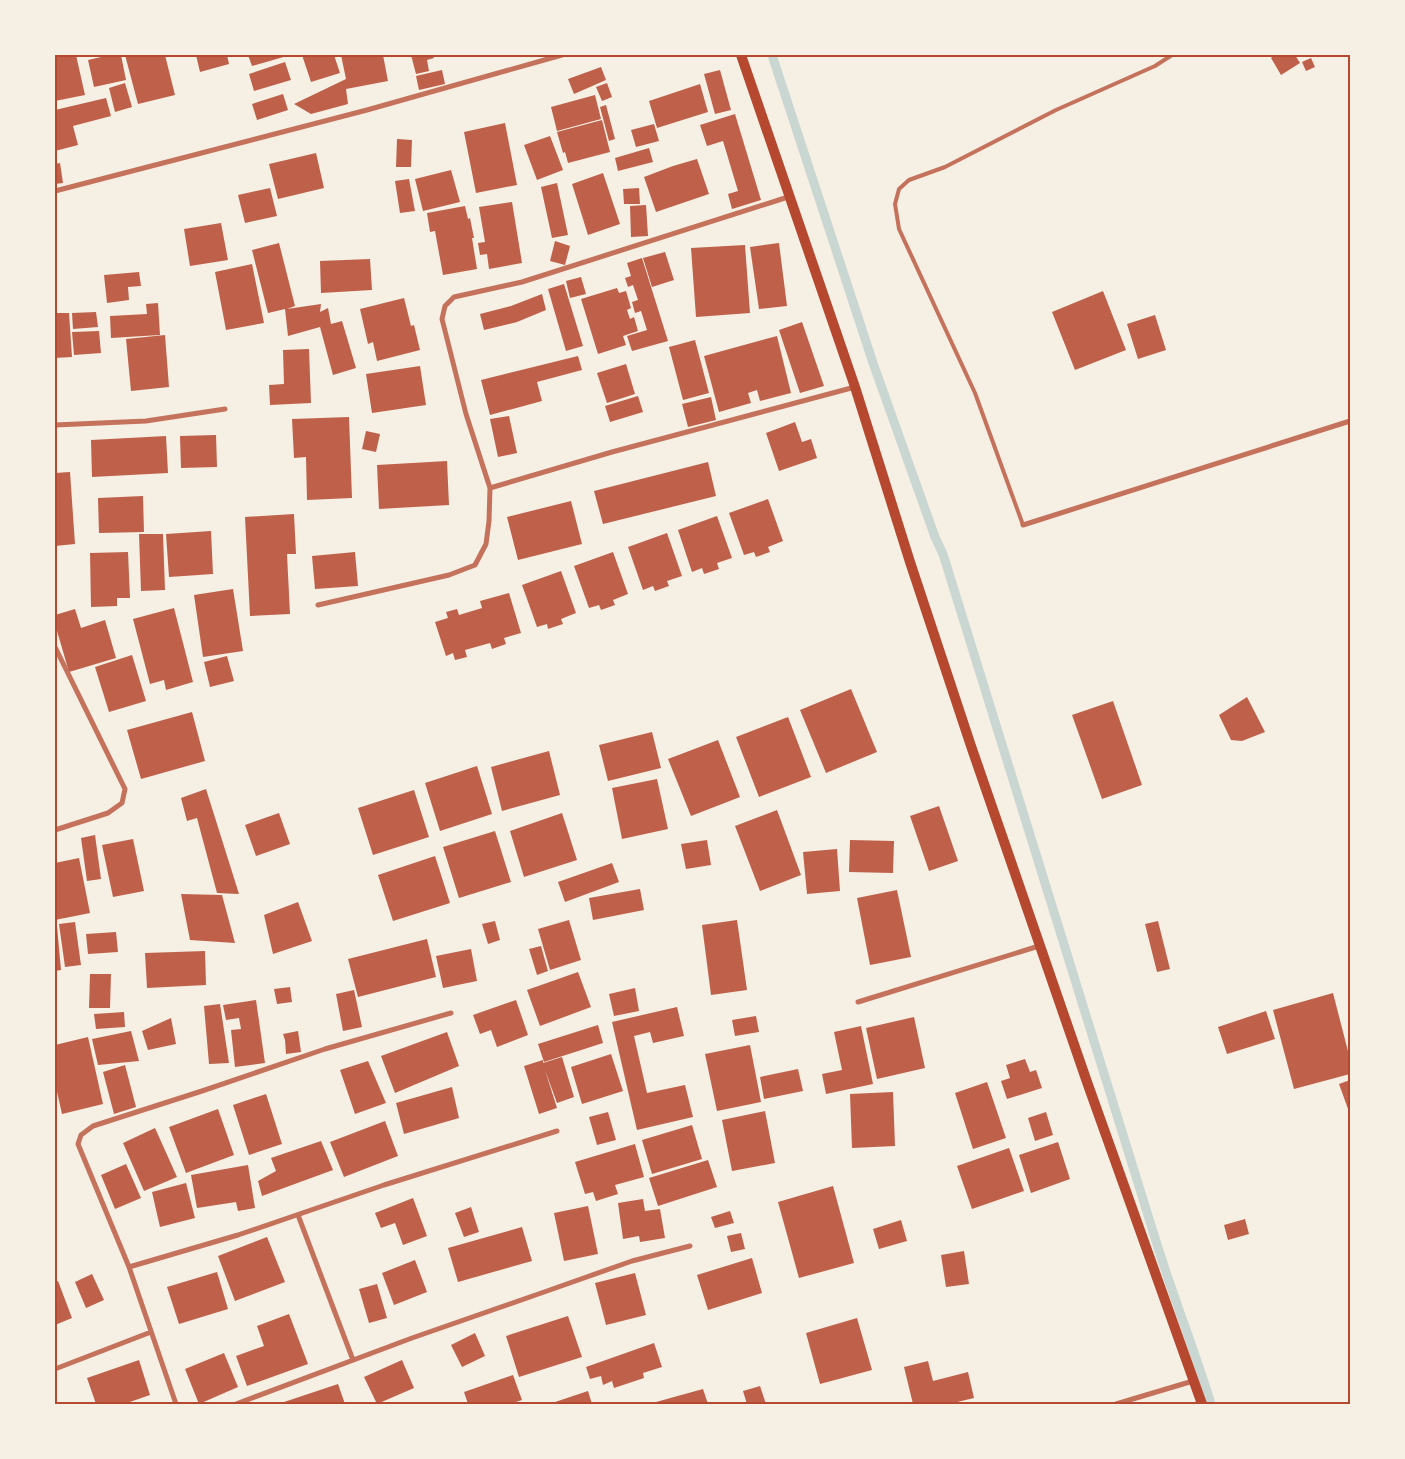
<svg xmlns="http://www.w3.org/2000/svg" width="1405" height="1459" font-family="Cabin,sans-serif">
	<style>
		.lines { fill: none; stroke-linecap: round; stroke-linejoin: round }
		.stream { stroke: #c9d6d2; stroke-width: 9 }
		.building { fill: #bf614a }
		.service { stroke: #c5725c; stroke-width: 4 }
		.minor { stroke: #c5725c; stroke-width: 5 }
		.secondary { stroke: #b5482f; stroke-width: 10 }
		.neatline { fill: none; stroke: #b5482f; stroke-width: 2 }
	</style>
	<rect width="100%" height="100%" fill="#f6efe4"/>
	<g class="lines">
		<path class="stream" d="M772,55L873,363L935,537L943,554C1010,773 1078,991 1146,1209C1155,1238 1164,1268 1175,1298C1187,1333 1200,1368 1211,1404"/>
	</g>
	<path class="building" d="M55,55H76L85,95L55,101Z
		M110,55H121L126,80L94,87L88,60Z
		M125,55H165L175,95L138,104Z
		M196,55H227L229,64L200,72Z
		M248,55H287V56L252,66Z
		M302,55H334L340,73L311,82Z
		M341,55H383L388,81L346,89L348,104L311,114L294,104L346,79Z
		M411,55H433L434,58L427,60L429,71L416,74Z
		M1275,55H1295L1300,63L1281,75L1271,58Z
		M1311,58L1315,67L1306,71L1302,62Z
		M285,62L291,80L254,91L249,74Z
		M601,67L606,80L574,94L568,79Z
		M442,70L445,84L419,90L416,76Z
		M720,70L731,110L715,114L704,74Z
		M125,83L132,107L115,112L109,88Z
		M607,83L612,97L602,101L596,87Z
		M700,84L708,112L657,128L649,101Z
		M283,94L288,110L257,120L252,104Z
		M595,95L601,119L557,131L551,107Z
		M106,98L111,116L73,126L78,145L55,151V110Z
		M606,105L615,139L609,141L600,107Z
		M735,114L761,200L732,209L728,194L738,191L723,141L707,146L700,125Z
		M602,120L610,152L568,163L565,152L563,153L557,132Z
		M505,123L517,185L476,193L464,132Z
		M654,124L659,141L636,147L631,130Z
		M550,136L563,170L537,180L524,145Z
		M397,139L412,140L411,167H396Z
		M649,148L653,162L618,171L615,158Z
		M316,153L324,188L278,199L269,164Z
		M697,159L709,194L656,212L644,177L673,166Z
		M60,163L63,183L55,184V164Z
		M451,170L460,202L423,211L415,179Z
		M603,173L620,224L588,235L572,184Z
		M409,179L415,211L400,213L395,181Z
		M557,183L568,235L552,238L541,187Z
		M270,188L277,216L245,223L238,195Z
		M639,188L640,204H624L623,189Z
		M512,202L522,263L489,269L487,254L480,255L478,243L485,242L479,207Z
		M646,205L648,236L631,237L630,206Z
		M465,206L468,219L470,218L474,238H472L477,269L443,275L435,231L430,232L427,213Z
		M221,223L228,260L190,266L184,229Z
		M555,241L570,246L565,265L550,261Z
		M279,243L295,306L287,309L321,304L320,312L328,308L331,324L342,321L356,368L333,375L320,327L288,336L285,309L268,313L252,250Z
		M779,243L787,306L759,309L750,247Z
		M745,245L750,313L696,317L691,248Z
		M665,252L674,280L652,287L643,258Z
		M642,258L668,341L632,351L627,336L647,330L641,311L635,313L632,302L638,300L633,285L628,287L625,278L631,276L627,263Z
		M370,259L372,290L321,293L320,261Z
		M252,264L264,323L226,330L215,272Z
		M139,272L141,286L128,287L129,300L107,303L104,275Z
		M581,277L586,294L570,298L566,281Z
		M564,284L583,346L566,351L548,289Z
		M617,288L619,293L626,291L631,308L627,310L630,319L634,317L638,331L623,336L626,345L598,354L581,299Z
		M1103,291L1126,350L1075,370L1052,312Z
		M542,294L546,310L517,322L484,330L480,314L511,306Z
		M404,298L411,326L414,325L420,350L377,361L373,342L368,344L360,309Z
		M158,303L160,335L111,338L110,316L147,314L146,304Z
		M96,312L98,327L73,329L72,313Z
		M55,313H69L72,357L55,358Z
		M1155,315L1166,350L1138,359L1127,324Z
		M802,322L824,386L800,393L779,330Z
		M99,331L101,353L74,355L72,332Z
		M165,335L169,387L131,391L126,339Z
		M777,336L791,393L760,401L757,390L748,393L751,403L719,412L704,356Z
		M695,340L709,393L683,400L669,347Z
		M309,349L311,403L270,405L269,385L284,384L283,350Z
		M578,356L582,370L537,382L542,401L490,415L481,380Z
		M626,364L635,394L607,403L597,373Z
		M420,366L426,405L372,413L366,374Z
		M638,396L643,412L610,422L605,406Z
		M711,397L716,420L688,427L682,404Z
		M509,416L517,453L498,457L490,419Z
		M349,417L352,498L307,500L306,457L294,458L292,419Z
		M795,422L802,442L811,439L817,458L779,471L766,433Z
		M366,431L380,434L376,452L362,449Z
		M216,435L217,467L181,468L180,436Z
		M166,436L168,473L92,477L91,440Z
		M447,461L449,505L379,509L377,465Z
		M708,462L716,496L603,524L594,491Z
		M70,472L75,544L55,546V473Z
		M143,496L144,532L99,533L98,498Z
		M768,499L783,541L768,547L770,552L756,557L754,552L744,555L729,513Z
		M571,501L582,544L518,560L507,517Z
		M294,514L296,554H287L290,614L250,616L245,517Z
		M717,516L732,558L717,563L719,569L704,574L702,568L692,572L678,530Z
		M211,531L213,574L169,577L166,534Z
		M667,533L682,576L667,581L669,586L655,591L653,586L643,590L628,547Z
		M139,534H163L165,590L141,591Z
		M128,552L130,598H117V606L91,607L90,553Z
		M355,552L358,586L315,589L312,556Z
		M613,552L628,594L613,600L615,605L601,610L599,605L589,608L574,566Z
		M561,571L576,613L561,619L563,624L548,629L547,624L537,627L522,585Z
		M233,589L243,651L203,657L194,595Z
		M509,593L521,633L504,638L506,644L492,649L490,643L465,650L467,657L455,660L453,653L446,656L435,622L448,618L446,612L457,609L459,615L482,608L480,601Z
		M174,608L193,682L166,690L164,680L150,684L133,619Z
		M75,609L81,628L105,620L116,658L69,672L55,624V615Z
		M132,655L146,701L109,712L95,667Z
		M227,656L234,681L210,687L204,662Z
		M851,689L877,752L826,773L800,710Z
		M1247,697L1265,732L1242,741L1231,740L1219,715Z
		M1113,701L1142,785L1102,799L1072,715Z
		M192,712L205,761L141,779L127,730Z
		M788,717L811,777L759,797L736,737Z
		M652,732L661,768L608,781L599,745Z
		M718,740L740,797L691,816L668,759Z
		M549,751L560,795L502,811L491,767Z
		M477,766L492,814L440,831L425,783Z
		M657,779L668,829L622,839L612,788Z
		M206,789L239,894L217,893L197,818L187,821L181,798Z
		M414,790L429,837L373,855L358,808Z
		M939,806L958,861L929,871L910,816Z
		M777,810L801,875L760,891L735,826Z
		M279,813L290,844L256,856L245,825Z
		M562,813L577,860L524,877L510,831Z
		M495,831L511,882L459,898L443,847Z
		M95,835L101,879L87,881L81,838Z
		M133,839L144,891L113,897L102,845Z
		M707,840L711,865L686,869L681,844Z
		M850,840L894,841L893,873L849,872Z
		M837,849L840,891L807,894L803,852Z
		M435,856L450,903L393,921L378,875Z
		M79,858L90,913L55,920V863Z
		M612,863L619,882L565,902L558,882Z
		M640,889L644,910L593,920L589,898Z
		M897,890L911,957L870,965L857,898Z
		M181,894L222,895L235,943L190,940Z
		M298,902L312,941L273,954L264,915Z
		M569,920L581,960L550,970L538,929Z
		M737,920L747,990L711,995L702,925Z
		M495,921L500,940L488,944L482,924Z
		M1158,921L1170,969L1157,972L1145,924Z
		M75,922L81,965L65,967L59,924Z
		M55,926H57L61,970L55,971Z
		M116,932L118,952L88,954L86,934Z
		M427,939L436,977L358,997L348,959Z
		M541,946L548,971L537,975L529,949Z
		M471,949L477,981L443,988L436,956Z
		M205,951L206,985L147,988L145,953Z
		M578,972L591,1007L540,1026L527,990Z
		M90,974H111L110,1008H89Z
		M290,987L292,1002L277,1004L274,989Z
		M635,988L639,1011L614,1016L609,994Z
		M354,990L362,1027L343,1031L336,994Z
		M1333,993L1350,1059V1074L1294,1089L1273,1010Z
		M256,1000L265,1063L235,1067L231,1030L241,1029L239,1018L226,1020L223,1005Z
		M516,1000L528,1035L497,1047L491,1030L480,1034L473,1015Z
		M220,1004L229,1063L209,1064L204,1006Z
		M677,1007L684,1036L653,1043L650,1032L634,1036L647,1093L685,1085L693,1117L637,1130L612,1022Z
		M1266,1011L1275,1039L1227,1054L1218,1027Z
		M124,1012L125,1027L96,1029L94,1014Z
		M756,1016L759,1032L735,1036L732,1020Z
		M914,1017L925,1068L877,1079L866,1028Z
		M171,1018L176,1044L148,1050L142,1031Z
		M598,1025L603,1043L544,1062L538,1044Z
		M861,1026L873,1084L826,1094L822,1074L842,1070L834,1032Z
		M131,1031L139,1061L98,1065L92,1039Z
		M298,1031L301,1052L286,1054L285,1040L283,1034Z
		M447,1032L459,1066L395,1093L381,1056Z
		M88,1037L103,1104L62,1114L55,1083V1045Z
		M750,1045L761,1102L717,1111L705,1054Z
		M611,1054L623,1091L582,1104L571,1067Z
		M562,1057L574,1097L557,1103L545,1070L557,1108L539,1114L524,1066L543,1060V1063Z
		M1025,1059L1030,1072L1036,1070L1042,1088L1007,1099L1001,1081L1010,1078L1006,1065Z
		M368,1061L386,1103L355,1114L340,1070Z
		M125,1065L136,1107L114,1114L103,1072Z
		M798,1069L803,1091L764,1099L760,1077Z
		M1350,1080V1108L1348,1109L1339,1084Z
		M987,1082L1006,1138L973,1149L955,1093Z
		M452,1087L459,1118L404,1134L396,1103Z
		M893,1092L895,1146L852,1148L850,1094Z
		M266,1094L282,1144L249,1155L233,1105Z
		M218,1109L234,1155L186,1173L169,1127Z
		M765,1111L775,1163L732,1171L722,1120Z
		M608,1112L616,1140L597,1145L589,1117Z
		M1046,1112L1053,1135L1035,1141L1028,1118Z
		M385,1121L398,1156L344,1177L330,1142Z
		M692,1125L702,1159L652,1174L642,1140Z
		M155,1128L177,1177L144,1191L123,1143Z
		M321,1141L333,1170L262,1196L258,1181L276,1171L271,1158Z
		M1058,1142L1070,1179L1031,1193L1019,1155Z
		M635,1144L644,1177L615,1185L618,1194L596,1201L593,1192L585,1194L575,1162Z
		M1009,1148L1024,1191L972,1209L957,1166Z
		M708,1160L717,1187L658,1206L649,1178Z
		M126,1164L141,1198L115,1209L101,1175Z
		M248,1165L255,1208L238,1211L236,1202L197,1208L191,1175Z
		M186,1183L195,1218L160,1227L152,1192Z
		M833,1186L854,1263L799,1278L778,1202Z
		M413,1198L427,1236L403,1245L395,1223L381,1228L375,1213Z
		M643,1199L645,1211L660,1209L665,1238L640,1242L639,1236L623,1239L618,1203Z
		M588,1206L598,1254L564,1261L554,1213Z
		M471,1207L479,1232L464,1237L455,1213Z
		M730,1211L734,1223L715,1228L711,1217Z
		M1245,1219L1249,1234L1228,1240L1224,1225Z
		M901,1220L907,1241L879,1249L873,1229Z
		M522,1227L532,1261L458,1282L448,1248Z
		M741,1233L745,1249L731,1252L727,1236Z
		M267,1237L285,1282L235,1301L218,1256Z
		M964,1251L969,1284L946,1287L941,1255Z
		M752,1258L762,1293L708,1310L697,1275Z
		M415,1260L427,1292L394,1305L382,1273Z
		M217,1272L228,1309L179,1324L167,1287Z
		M635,1273L646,1315L606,1325L595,1283Z
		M92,1274L104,1300L86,1308L75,1282Z
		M58,1281L72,1318L55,1325V1282Z
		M377,1284L387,1318L369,1323L359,1289Z
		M289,1314L308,1364L247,1386L236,1356L264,1346L257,1326Z
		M568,1316L582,1357L519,1377L506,1336Z
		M857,1318L872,1370L820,1384L806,1333Z
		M475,1333L485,1356L462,1367L451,1345Z
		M654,1343L662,1367L643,1373L644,1378L614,1388L612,1381L603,1385L601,1376L590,1379L586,1367Z
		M224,1353L238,1387L199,1404L185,1369Z
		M139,1360L150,1395L124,1404H96L87,1378Z
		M402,1360L414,1388L377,1404L364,1377Z
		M928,1361L933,1381L968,1372L974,1398L949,1404H913L904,1367Z
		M513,1375L522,1400L510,1404H481L480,1402L468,1404L464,1392Z
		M338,1384L345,1404H278Z
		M760,1386L766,1404H747L743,1391Z
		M703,1389L708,1404H657L656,1402Z
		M588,1391L592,1404H549Z"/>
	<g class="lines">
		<path class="service" d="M1023,525L975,393L899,229L895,204L899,189L909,180L945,167L1056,110L1155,66L1172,55"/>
		<path class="minor" d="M55,191L367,110L562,55
			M55,425L146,421L225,409
			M490,488L612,452L855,387
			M1023,525L1350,421
			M318,605L449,575L475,565L486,544L489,521L490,488L466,414L442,319L445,306L454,297L522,282L788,197
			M55,647L125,789L122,803L108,813L55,830
			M858,1002L1039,946
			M298,1215L353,1360
			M129,1267L238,1235L384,1185L557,1131
			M55,1369L151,1332
			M176,1404L129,1267L78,1144L81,1135L93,1126L202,1091L325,1049L451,1013
			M236,1404L412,1338L547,1291L632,1261L690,1246
			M1116,1404L1193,1381"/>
		<path class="secondary" d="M741,55L855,387L910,562L971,746L1087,1082L1202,1404"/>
	</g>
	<rect width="1405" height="1459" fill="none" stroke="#f6efe4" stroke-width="112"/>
	<rect x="56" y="56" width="1293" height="1347" class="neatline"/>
</svg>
